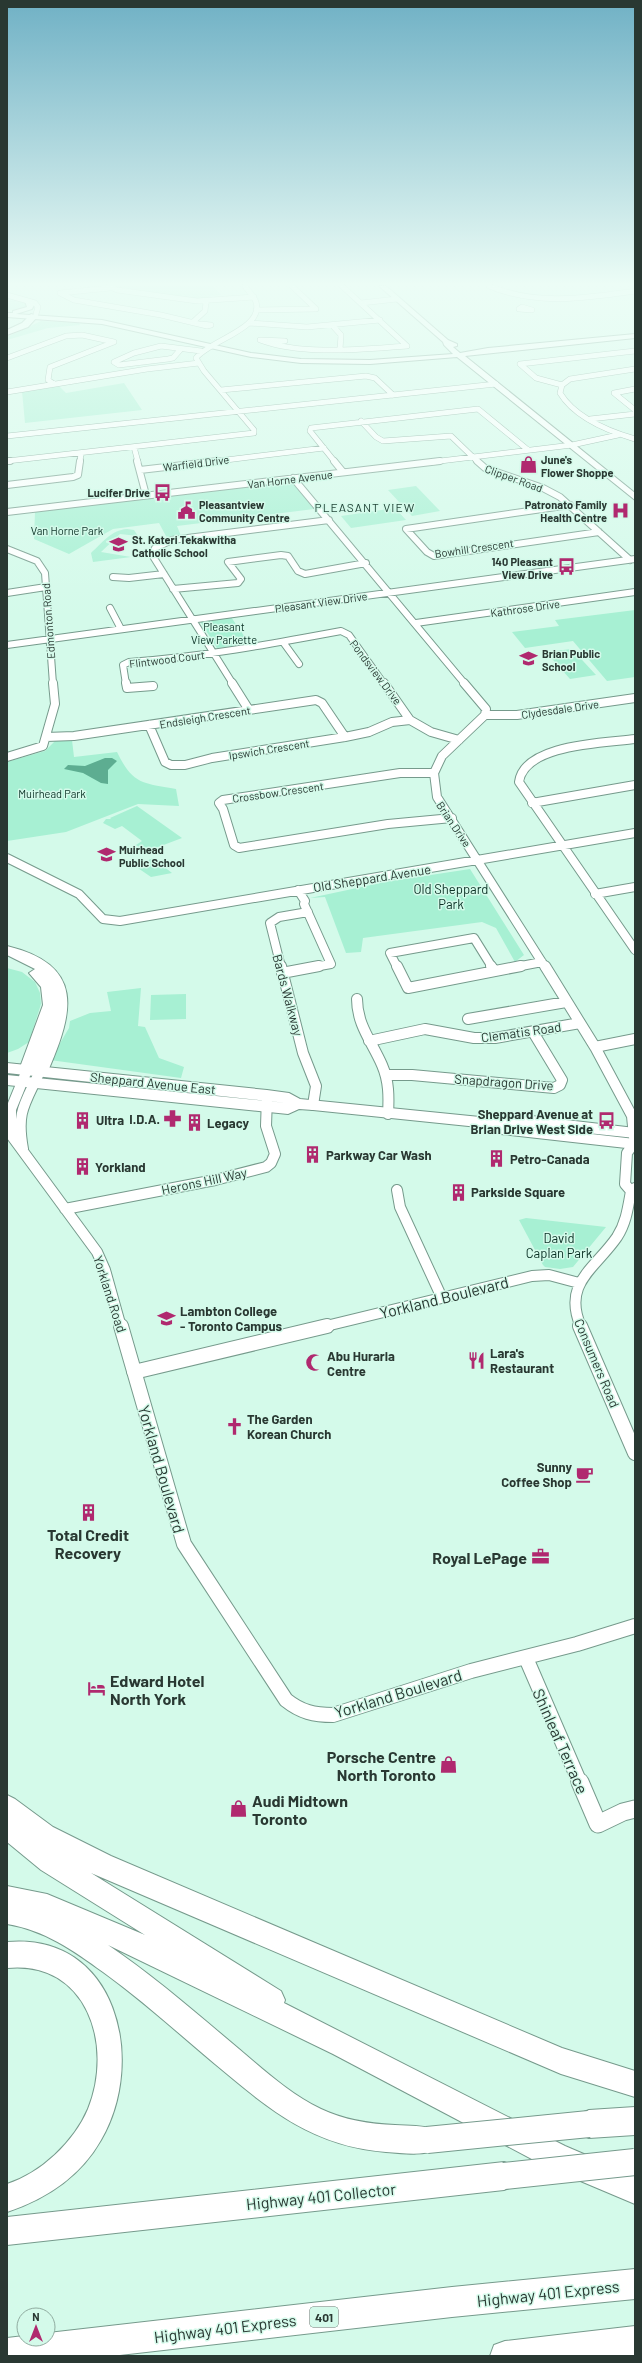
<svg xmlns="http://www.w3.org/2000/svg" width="642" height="2363" font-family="Barlow,sans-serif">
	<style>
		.green { fill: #a7f0d3 }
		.water { fill: #5dad91 }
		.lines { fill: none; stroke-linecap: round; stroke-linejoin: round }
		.minor-far5-casing { stroke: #769a8c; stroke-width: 6 }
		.minor-far4-casing { stroke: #769a8c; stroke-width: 8 }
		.minor-far3-casing { stroke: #769a8c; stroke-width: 10 }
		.minor-far2-casing { stroke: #769a8c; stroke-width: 12 }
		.minor-far1-casing { stroke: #769a8c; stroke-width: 16 }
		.minor-casing { stroke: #769a8c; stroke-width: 19 }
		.major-casing { stroke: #769a8c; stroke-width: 2 }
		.highway-casing { stroke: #769a8c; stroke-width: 2 }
		.minor-far5 { stroke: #fff; stroke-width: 5 }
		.minor-far4 { stroke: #fff; stroke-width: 6 }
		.minor-far3 { stroke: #fff; stroke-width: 8 }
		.minor-far2 { stroke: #fff; stroke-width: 10 }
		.minor-far1 { stroke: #fff; stroke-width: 14 }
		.minor { stroke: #fff; stroke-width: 17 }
		.major { fill: #fff; fill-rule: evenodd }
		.highway { fill: #fff; fill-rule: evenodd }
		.highway-bridge-casing { stroke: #769a8c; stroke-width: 28; stroke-linecap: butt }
		.highway-bridge { stroke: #fff; stroke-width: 26 }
		.labels { text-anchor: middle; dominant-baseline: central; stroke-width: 3; stroke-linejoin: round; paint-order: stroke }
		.far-poi-label { font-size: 11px; font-weight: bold; fill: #293832; stroke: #d4faea; text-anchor: start }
		.far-street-label { font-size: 11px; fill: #293832; stroke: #d4faea }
		.far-park-label { font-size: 11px; fill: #0b3125; stroke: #d4faea }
		.far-neighbourhood-label { font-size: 12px; letter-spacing: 1px; fill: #24463a; stroke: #d4faea }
		.shield { fill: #d4faea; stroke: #5c7269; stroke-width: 1 }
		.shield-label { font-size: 12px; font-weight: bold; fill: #293832 }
		.street-label { font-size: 13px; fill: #293832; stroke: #d4faea }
		.park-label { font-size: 13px; fill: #0b3125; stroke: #d4faea }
		.poi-label { font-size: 13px; font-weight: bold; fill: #293832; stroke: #d4faea; text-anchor: start }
		.near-street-label { font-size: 16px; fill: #293832; stroke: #d4faea }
		.near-poi-label { font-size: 16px; font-weight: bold; fill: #293832; stroke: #d4faea; text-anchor: end }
	</style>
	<rect width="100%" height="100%" fill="#d4faea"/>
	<path class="green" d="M115,286H213L221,295L210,296L213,300H204L121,289Z
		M7,297L28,304L24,310H7Z
		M41,321L79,323L80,325L48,328L7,340V337Z
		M124,383L142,410L25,423L22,391L58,385L66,393Z
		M292,482L314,509L177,526L181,536L167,538L159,523L113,529L69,554L34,539L35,512Z
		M416,486L440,511L412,516L388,490Z
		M395,508L406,520L351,528L341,516Z
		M127,529L134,530L138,536L120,534L101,552L131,557L93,562L91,553C102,543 111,530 127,529Z
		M635,610V677L607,681L573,641L525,648L512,632L559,626L555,620Z
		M231,617L249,643L217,648L200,621Z
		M572,649L596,675L570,679L546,652Z
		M72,740L74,757L117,752C133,785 143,783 176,789L179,806L138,804L66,832L7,841V762L45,751L55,741Z
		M137,806L182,838L145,852L136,845L142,841L122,826L115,829L103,823L106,819H111L110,818Z
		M153,858L172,873L151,877L135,866Z
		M470,869L524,955L515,962L496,928L482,922L363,938L361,952L346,953L325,897L310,898L385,882Z
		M7,968L22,972L35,982L40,993L41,1004L29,1042L18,1049L7,1053Z
		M141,988L138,1026L145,1027L159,1058L184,1067L181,1078L50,1060L69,1028L70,1021L90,1013L111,1011L107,992Z
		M186,994V1019L150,1020L151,995Z
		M526,1218L606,1227L573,1267L560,1269L545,1267L543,1265L519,1220Z"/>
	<path class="water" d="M105,758H112L117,761L108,770V784L101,783L83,773L64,769L68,765L85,766Z"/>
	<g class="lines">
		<defs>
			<path id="minor-far5" d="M109,286L117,290L197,301L254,297
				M489,286C537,306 585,298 635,291
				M110,288L60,293L74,300L161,315L207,326L211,325L201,324
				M7,295L35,303L38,307L36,314
				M361,303L397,299
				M522,307L532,310L519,309Z
				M256,310L316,309L292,286
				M193,322L205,311L206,302
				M249,323L307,327L380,320
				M332,325L341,335L340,349
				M285,341L260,340C303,356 362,349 407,346L342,286
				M180,350L173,358L168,359L119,365L114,362L134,353L161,346L201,351
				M7,358L66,336L82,335L114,342L50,367L48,380L54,384
				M635,369L570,379L562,385L560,393C575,418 608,431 635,439
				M562,385L536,378L520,364L635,351
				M635,389L614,393L635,410
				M221,390L366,376L375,378L393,395
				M7,392L147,369L199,363
				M590,419L635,414
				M361,421L376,437L383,441L451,436L478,462
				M7,436L496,384
				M134,447L138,462
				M7,461L254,433V430L204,371L196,358C210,340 264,329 256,302C254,296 248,291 245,286
				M80,462L81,453
				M210,462L324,448
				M335,462L310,431L311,428L478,409L528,450
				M432,462L572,445L618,435"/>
			<path id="minor-far4" d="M7,461H10
				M137,461L146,495
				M334,461L343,472
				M477,461L485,468L543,488L560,497L630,560
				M140,470L218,461
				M293,478L465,684
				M7,485L73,477L78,475L80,461
				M570,505L406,529L427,552L434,556L599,532
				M7,512L440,461
				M7,549L37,561L45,573L53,684
				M113,577L129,578L164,574
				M173,589L238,583L241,579L228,562L281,555L288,556L298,571L305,574L366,563
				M7,593L46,587
				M110,608L121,629
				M416,623L635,592
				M283,642L299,664
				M7,645L635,559
				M126,684L123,665L129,662C201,657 271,644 341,631L349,635L384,684
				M233,684L154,558L152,554L155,548L172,540L329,520"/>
			<path id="minor-far3" d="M126,683L127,688L153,686
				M232,683L249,710
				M384,683L410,720L431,732L459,740
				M464,683L486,709L485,715L442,756L434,773L437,797L545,967
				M485,715H517L635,698
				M149,725L165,762L171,765H185L212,758L345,737L369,732L392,722L410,720
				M46,737L74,736L316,700L322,703L345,737
				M635,739C604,743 524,744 519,782L635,950
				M7,757L43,746L55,704L53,683
				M434,773H400L223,800L219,803L223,809L234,845L239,848L388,824L452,818
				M532,803L635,785
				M7,858L79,894L103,919L120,921L635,833
				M298,890L305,901L304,904L331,964L314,967
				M595,894L635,887
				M281,967L270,923L279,917L308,912
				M397,967L390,953L474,938L492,967
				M516,967L542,962"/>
			<path id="minor-far2" d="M281,966L303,1053L316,1086L313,1105
				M397,966L408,988L521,966
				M491,966L494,971
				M545,966L595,1047L632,1116L635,1147
				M282,973L319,966
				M357,999C357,1025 372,1042 382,1065C389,1081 389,1097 388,1114
				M468,1019L566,1002
				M369,1041L425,1029L474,1038H495L580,1023
				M595,1047L635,1039
				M27,1070L11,1109V1135L97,1252L105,1270L121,1327
				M386,1075H412L554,1088L560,1085L562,1080L533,1032
				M23,1149C16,1111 25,1104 40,1071
				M397,1190L400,1207L442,1298
				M631,1191L625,1184L627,1153L634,1143
				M65,1209L215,1180L266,1167L271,1163L275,1154L266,1126L267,1097
				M322,1327L532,1276L549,1275L579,1283
				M581,1327C562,1283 595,1269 617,1237C626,1223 628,1208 631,1191L635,1188"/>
			<path id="minor-far1" d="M121,1326L184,1544L286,1700C301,1712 314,1715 333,1715L471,1671L577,1644L635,1626
				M580,1326L635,1453
				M134,1372L327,1326
				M526,1658L580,1783"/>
			<path id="minor" d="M580,1782L598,1824L623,1812L635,1809"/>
			<path id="major" d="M379,286H386L448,340L457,344V346L453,347L460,353L488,348L635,334V338L465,356L635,493V500L457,357L370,364L301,363L251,357L102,324L7,317V313H13V311L27,307L25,301L28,299L34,305L32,309L16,314L102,320L251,353L301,359L370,360L453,354L444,345L443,342Z
				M7,1063L267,1090L289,1093L300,1099L490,1118L505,1113L635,1128V1138L503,1124L635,1139V1149L501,1134L488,1128L313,1110L299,1109L288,1114L7,1085V1075L287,1103L7,1073Z"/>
			<path id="highway" d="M31,314L38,316L28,327L7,335V330L22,323Z
				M7,946C85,965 74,1011 48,1071L46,1075L40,1076L33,1073L27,1075L21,1074L19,1070L43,1005L41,987L29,973L35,969L7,955Z
				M7,1795L15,1799L53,1827L111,1856L562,2048L635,2071V2097L561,2074L91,1873L281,1991L285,2000L284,2003L565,2146L635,2176V2204L545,2166L333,2054L108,1945C154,1976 196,2013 239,2049C265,2071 290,2094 321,2109C344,2120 370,2124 395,2125C410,2126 423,2125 437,2130L441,2140L437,2150C421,2156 403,2153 386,2152C312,2146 270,2110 215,2064C178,2033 142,2000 103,1972C73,1950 44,1930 7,1924V1886L47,1894L145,1935L41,1870L7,1842Z
				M7,1942C117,1932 147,2061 101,2140C80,2177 46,2199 7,2212V2184C41,2173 74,2142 88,2109C114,2045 87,1960 7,1968Z
				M635,2107V2135L589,2138L579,2134L575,2124L579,2114L589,2110Z
				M504,2162L514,2166L518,2176L514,2186L504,2190L7,2245V2217Z
				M635,2269V2299L452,2317L111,2356H7V2338L24,2336V2339H48V2333L452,2287Z
				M635,2326V2356H490L494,2345L505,2341Z"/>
		</defs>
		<use href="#minor-far5" class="minor-far5-casing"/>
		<use href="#minor-far4" class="minor-far4-casing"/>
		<use href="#minor-far3" class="minor-far3-casing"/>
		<use href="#minor-far2" class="minor-far2-casing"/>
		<use href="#minor-far1" class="minor-far1-casing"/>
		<use href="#minor" class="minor-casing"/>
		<use href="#major" class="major-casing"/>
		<use href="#highway" class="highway-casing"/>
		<use href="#minor-far5" class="minor-far5"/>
		<use href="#minor-far4" class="minor-far4"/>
		<use href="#minor-far3" class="minor-far3"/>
		<use href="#minor-far2" class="minor-far2"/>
		<use href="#minor-far1" class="minor-far1"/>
		<use href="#minor" class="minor"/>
		<use href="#major" class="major"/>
		<use href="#highway" class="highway"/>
		<defs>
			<path id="highway-bridge" d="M427,2140L589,2124
				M504,2176L635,2162"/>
		</defs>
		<use href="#highway-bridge" class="highway-bridge-casing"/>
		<use href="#highway-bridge" class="highway-bridge"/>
	</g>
	<linearGradient id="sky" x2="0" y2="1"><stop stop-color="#70b1c5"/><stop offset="0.46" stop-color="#ecfdf6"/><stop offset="1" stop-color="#ecfdf6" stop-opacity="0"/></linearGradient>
	<rect width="642" height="617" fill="url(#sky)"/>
	<defs>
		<symbol id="shop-bare" viewBox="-9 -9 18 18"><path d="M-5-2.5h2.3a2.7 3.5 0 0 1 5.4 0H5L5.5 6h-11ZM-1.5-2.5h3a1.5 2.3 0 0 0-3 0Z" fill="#b0296f" stroke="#d4faea" stroke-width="2.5" paint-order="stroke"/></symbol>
		<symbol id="bus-bare" viewBox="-9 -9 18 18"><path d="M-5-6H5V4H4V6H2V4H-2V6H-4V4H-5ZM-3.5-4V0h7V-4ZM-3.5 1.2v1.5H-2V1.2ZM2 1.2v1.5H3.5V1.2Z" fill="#b0296f" stroke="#d4faea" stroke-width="2.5" paint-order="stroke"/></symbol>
		<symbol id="civic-bare" viewBox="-9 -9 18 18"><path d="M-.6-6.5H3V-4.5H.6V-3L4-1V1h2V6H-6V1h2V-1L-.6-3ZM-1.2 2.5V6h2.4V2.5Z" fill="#b0296f" stroke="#d4faea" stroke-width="2.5" paint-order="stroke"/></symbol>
		<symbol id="hospital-bare" viewBox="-9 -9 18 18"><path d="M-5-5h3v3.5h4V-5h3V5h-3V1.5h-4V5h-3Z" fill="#b0296f" stroke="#d4faea" stroke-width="2.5" paint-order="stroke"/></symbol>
		<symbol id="school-bare" viewBox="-9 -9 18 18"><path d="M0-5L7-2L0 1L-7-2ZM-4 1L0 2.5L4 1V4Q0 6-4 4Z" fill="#b0296f" stroke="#d4faea" stroke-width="2.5" paint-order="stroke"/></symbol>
		<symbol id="pharmacy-bare" viewBox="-9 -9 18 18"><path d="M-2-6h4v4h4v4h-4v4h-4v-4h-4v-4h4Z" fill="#b0296f" stroke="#d4faea" stroke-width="2.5" paint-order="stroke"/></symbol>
		<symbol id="building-bare" viewBox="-9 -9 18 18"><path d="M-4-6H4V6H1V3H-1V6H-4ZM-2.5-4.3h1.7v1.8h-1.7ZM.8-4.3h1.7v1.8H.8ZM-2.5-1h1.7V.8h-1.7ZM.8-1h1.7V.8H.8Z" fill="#b0296f" stroke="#d4faea" stroke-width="2.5" paint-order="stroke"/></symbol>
		<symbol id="university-bare" viewBox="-9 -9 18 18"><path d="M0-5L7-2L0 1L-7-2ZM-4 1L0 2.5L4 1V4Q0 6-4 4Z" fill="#b0296f" stroke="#d4faea" stroke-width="2.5" paint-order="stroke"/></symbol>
		<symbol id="restaurant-bare" viewBox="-9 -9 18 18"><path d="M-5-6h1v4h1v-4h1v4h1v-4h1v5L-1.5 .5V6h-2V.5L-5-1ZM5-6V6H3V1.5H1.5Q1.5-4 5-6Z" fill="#b0296f" stroke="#d4faea" stroke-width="2.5" paint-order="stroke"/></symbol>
		<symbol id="mosque-bare" viewBox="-9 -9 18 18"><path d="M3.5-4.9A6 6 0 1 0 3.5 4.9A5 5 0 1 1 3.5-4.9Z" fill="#b0296f" stroke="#d4faea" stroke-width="2.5" paint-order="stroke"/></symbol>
		<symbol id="church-bare" viewBox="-9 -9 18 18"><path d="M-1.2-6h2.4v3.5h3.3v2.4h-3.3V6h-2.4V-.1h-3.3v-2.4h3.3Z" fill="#b0296f" stroke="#d4faea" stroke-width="2.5" paint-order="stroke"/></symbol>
		<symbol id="cafe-bare" viewBox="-9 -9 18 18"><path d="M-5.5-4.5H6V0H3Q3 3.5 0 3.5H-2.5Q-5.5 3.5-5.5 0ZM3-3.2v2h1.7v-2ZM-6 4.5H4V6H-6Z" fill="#b0296f" stroke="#d4faea" stroke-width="2.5" paint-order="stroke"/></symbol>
		<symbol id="office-bare" viewBox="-9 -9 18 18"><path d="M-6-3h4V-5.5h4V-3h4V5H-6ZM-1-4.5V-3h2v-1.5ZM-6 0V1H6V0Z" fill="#b0296f" stroke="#d4faea" stroke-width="2.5" paint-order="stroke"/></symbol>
		<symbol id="hotel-bare" viewBox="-9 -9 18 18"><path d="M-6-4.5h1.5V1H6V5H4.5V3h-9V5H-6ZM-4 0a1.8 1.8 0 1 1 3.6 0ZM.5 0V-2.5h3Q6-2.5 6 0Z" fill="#b0296f" stroke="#d4faea" stroke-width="2.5" paint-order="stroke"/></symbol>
	</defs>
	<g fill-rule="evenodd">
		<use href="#shop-bare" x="516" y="452" width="25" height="25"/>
		<use href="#bus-bare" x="150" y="480" width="25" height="25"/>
		<use href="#civic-bare" x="174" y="498" width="25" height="25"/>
		<use href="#hospital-bare" x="608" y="498" width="25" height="25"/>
		<use href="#school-bare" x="106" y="532" width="25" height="25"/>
		<use href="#bus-bare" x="554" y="554" width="25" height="25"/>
		<use href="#school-bare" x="516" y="646" width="25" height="25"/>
		<use href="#school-bare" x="94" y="842" width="25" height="25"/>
		<use href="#pharmacy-bare" x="160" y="1106" width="25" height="25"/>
		<use href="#building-bare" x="70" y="1108" width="25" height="25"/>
		<use href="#bus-bare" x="594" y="1108" width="25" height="25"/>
		<use href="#building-bare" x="182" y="1110" width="25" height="25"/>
		<use href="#building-bare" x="300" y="1142" width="25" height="25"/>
		<use href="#building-bare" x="484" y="1146" width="25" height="25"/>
		<use href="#building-bare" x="70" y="1154" width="25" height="25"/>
		<use href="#building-bare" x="446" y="1180" width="25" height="25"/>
		<use href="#university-bare" x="154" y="1306" width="25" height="25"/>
		<use href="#restaurant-bare" x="464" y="1348" width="25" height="25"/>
		<use href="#mosque-bare" x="302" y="1350" width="25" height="25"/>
		<use href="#church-bare" x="222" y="1414" width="25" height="25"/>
		<use href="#cafe-bare" x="572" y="1462" width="25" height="25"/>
		<use href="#building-bare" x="76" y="1500" width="25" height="25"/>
		<use href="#office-bare" x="528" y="1544" width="25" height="25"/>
		<use href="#hotel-bare" x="84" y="1676" width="25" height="25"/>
		<use href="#shop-bare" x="436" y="1752" width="25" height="25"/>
		<use href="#shop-bare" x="226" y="1796" width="25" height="25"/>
	</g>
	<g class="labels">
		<g class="far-poi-label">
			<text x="541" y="459">June's<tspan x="541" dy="13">Flower Shoppe</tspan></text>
			<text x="150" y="492" text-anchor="end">Lucifer Drive</text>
			<text x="199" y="504">Pleasantview<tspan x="199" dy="13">Community Centre</tspan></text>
			<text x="607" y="504" text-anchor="end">Patronato Family<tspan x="607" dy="13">Health Centre</tspan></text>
			<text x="132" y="539">St. Kateri Tekakwitha<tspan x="132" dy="13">Catholic School</tspan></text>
			<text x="553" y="561" text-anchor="end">140 Pleasant<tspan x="553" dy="13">View Drive</tspan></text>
			<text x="542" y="653">Brian Public<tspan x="542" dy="13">School</tspan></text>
			<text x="119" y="849">Muirhead<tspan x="119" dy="13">Public School</tspan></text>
		</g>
		<g class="far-street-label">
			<text transform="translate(196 463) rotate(-7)">Warfield Drive</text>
			<text transform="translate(514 478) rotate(20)">Clipper Road</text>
			<text transform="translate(290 479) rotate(-7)">Van Horne Avenue</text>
			<text transform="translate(474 548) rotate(-8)">Bowhill Crescent</text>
			<text transform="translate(321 602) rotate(-8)">Pleasant View Drive</text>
			<text transform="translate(525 608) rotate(-8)">Kathrose Drive</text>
			<text transform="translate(48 621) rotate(-94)">Edmonton Road</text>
			<text transform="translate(167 659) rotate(-7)">Flintwood Court</text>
			<text transform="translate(376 672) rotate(53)">Pondsview Drive</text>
			<text transform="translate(560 709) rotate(-8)">Clydesdale Drive</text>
			<text transform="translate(205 717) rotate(-9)">Endsleigh Crescent</text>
			<text transform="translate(269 749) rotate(-9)">Ipswich Crescent</text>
			<text transform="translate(278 792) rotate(-8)">Crossbow Crescent</text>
			<text transform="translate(454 824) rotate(56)">Brian Drive</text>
		</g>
		<g class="far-park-label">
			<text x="67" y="530">Van Horne Park</text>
			<text x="224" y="626">Pleasant<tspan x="224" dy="13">View Parkette</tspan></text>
			<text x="52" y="793">Muirhead Park</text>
		</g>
		<g class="far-neighbourhood-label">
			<text x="365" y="507">PLEASANT VIEW</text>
		</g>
		<rect class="shield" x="310" y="2307" width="28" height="20" rx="3"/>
		<g class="shield-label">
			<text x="324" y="2317">401</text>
		</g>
		<g class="street-label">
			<text transform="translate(372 878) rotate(-9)">Old Sheppard Avenue</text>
			<text transform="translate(288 995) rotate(75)">Bards Walkway</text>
			<text transform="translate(521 1032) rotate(-8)">Clematis Road</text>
			<text transform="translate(504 1082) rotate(4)">Snapdragon Drive</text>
			<text transform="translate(153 1083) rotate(6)">Sheppard Avenue East</text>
			<text transform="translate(204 1181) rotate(-12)">Herons Hill Way</text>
			<text transform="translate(110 1294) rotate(72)">Yorkland Road</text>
			<text transform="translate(597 1363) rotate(67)">Consumers Road</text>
		</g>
		<g class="park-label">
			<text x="451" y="889">Old Sheppard<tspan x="451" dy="15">Park</tspan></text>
			<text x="559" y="1238">David<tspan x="559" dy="15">Caplan Park</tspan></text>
		</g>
		<g class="poi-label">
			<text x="593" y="1114" text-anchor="end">Sheppard Avenue at<tspan x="593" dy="15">Brian Drive West Side</tspan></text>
			<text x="160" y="1119" text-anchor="end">I.D.A.</text>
			<text x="96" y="1120">Ultra</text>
			<text x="207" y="1123">Legacy</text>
			<text x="326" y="1155">Parkway Car Wash</text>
			<text x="510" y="1159">Petro-Canada</text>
			<text x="95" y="1167">Yorkland</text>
			<text x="471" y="1192">Parkside Square</text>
			<text x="180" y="1311">Lambton College<tspan x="180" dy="15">- Toronto Campus</tspan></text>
			<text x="490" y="1353">Lara's<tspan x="490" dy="15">Restaurant</tspan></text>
			<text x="327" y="1356">Abu Huraria<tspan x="327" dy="15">Centre</tspan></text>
			<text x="247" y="1419">The Garden<tspan x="247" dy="15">Korean Church</tspan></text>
			<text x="572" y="1467" text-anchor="end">Sunny<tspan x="572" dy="15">Coffee Shop</tspan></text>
		</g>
		<g class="near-street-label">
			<text transform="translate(444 1297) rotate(-14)">Yorkland Boulevard</text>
			<text transform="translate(162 1469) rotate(74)">Yorkland Boulevard</text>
			<text transform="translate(398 1693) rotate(-17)">Yorkland Boulevard</text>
			<text transform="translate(561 1741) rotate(66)">Shinleaf Terrace</text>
			<text transform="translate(321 2196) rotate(-6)">Highway 401 Collector</text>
			<text transform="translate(548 2293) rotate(-6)">Highway 401 Express</text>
			<text transform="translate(225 2328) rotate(-7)">Highway 401 Express</text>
		</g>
		<g class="near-poi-label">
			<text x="88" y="1534" text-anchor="middle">Total Credit<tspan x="88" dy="18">Recovery</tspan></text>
			<text x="527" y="1557">Royal LePage</text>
			<text x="110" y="1680" text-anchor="start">Edward Hotel<tspan x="110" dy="18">North York</tspan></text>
			<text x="436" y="1756">Porsche Centre<tspan x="436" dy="18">North Toronto</tspan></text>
			<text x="252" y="1800" text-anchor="start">Audi Midtown<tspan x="252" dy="18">Toronto</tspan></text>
		</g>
	</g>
	<rect width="642" height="2363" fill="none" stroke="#293832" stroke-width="16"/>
	<g transform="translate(36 2327)"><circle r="19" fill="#d4faea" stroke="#90aca0"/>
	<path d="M0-3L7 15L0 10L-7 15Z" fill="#b0296f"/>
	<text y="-6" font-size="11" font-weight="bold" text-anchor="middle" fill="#293832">N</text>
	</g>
</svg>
